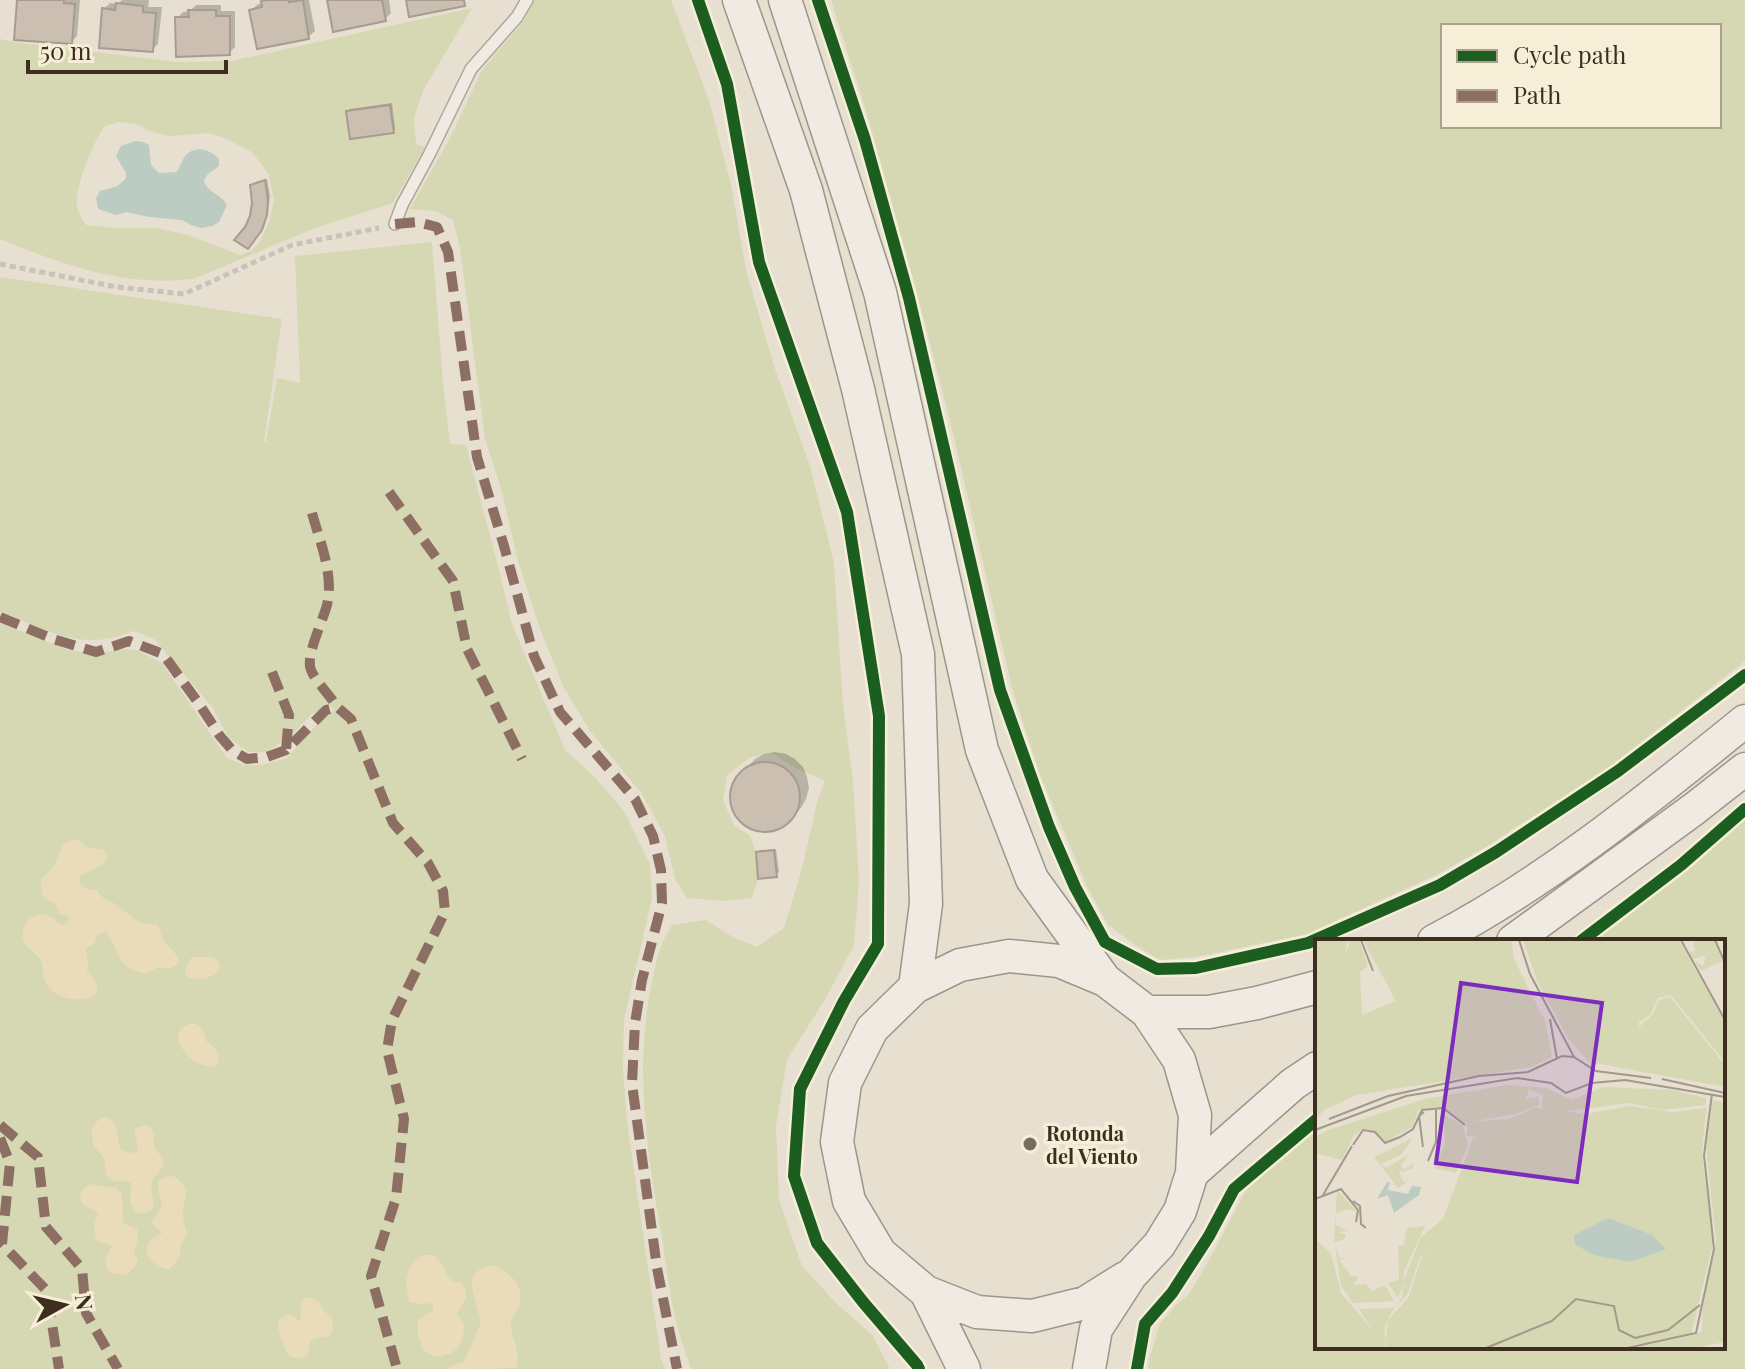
<svg xmlns="http://www.w3.org/2000/svg" width="1745" height="1369" font-family="'Playfair Display',serif">
	<style>
		.green { fill: #d6d7b3; fill-rule: evenodd }
		.sand { fill: #eadcb9 }
		.water { fill: #bcccc2 }
		.shadow { fill: #0003 }
		.building { fill: #cbbfb2; stroke: #a89c90; stroke-width: 2 }
		.lines { fill: none; stroke-linecap: round; stroke-linejoin: round }
		.lane-casing { stroke: #ada599; stroke-width: 14 }
		.secondary-casing { stroke: #9c958a; stroke-width: 35 }
		.path { stroke: #c8c2b9; stroke-width: 5; stroke-dasharray: 6 4; stroke-linecap: butt }
		.lane { stroke: #efebe3; stroke-width: 11 }
		.secondary { stroke: #efebe3; stroke-width: 32 }
		.quiet { stroke: #8d6e63; stroke-width: 10; stroke-dasharray: 20 10; stroke-linecap: butt }
		.cycleway-casing { stroke: #f7eed8; stroke-width: 17 }
		.cycleway { stroke: #1b5e20; stroke-width: 12 }
		.poi-dot { fill: #786c5e; stroke: #f7eed8; stroke-width: 3 }
		.labels { text-anchor: middle; dominant-baseline: central; stroke-width: 7; stroke-linejoin: round; paint-order: stroke }
		.poi-label { font-size: 20px; font-weight: bold; fill: #3d2e20; stroke: #f7eed8; text-anchor: start }
		.inset-road { fill: none; stroke: #a3998a; stroke-width: 2 }
		.view { fill: #7b2cbf; fill-opacity: 0.15; stroke: #7b2cbf; stroke-width: 4 }
		.inset-edge { fill: none; stroke: #3d2e20; stroke-width: 4 }
	</style>
	<rect width="100%" height="100%" fill="#e7e0d1"/>
	<path class="green" d="M535,0H671L709,100L731,185L747,274L775,369L810,466L834,563L843,705L853,781L859,881L854,945L826,998L787,1059L776,1126L779,1200L802,1266L837,1304L872,1335L890,1369H691C686,1353 680,1338 676,1322C670,1297 667,1270 663,1244C648,1158 633,1068 652,982C656,961 660,943 672,925L706,920L731,936L757,947L784,928L801,872L818,799L825,781L794,767L772,753L751,757L727,775L723,800L734,825L750,836L756,852L758,879L752,898L725,901L687,898L675,879L665,836L642,794L590,731L564,688L540,629L518,561L501,488L485,439L460,248L453,220L436,211L410,209L452,134L482,70L524,21Z
		M831,0H1745V661L1613,764L1489,845L1438,874L1307,934L1196,957L1160,960L1135,945L1108,925L1087,886L1040,775L1012,688L952,429L916,289L866,111ZM1443,26H1719V126H1443Z
		M472,8L424,89L414,117L416,144L425,147L393,203L315,228L196,278C129,289 61,264 0,239V39L13,42L176,62L231,61ZM119,122L136,124L152,132L170,136L209,133L227,139L253,153L269,175L274,201L269,222L260,242L251,251L240,255L188,235L157,228H114L86,225C83,220 78,213 77,207C74,188 93,142 105,126Z
		M432,242L443,382L450,444L466,445L496,558L512,624L565,750L594,776L624,811L650,864L652,898L624,1020L623,1068L627,1121L661,1359L665,1369H0V623L69,650L94,654L122,649L139,651L162,663L227,758L244,765H262L287,758L316,725L334,710L329,705L312,714L295,732L267,752H248L229,738L212,707L154,639L134,631C79,653 50,630 0,612V277L282,319L264,441L266,442L277,378L300,383L295,256Z
		M1745,818V1369H1148L1150,1357L1160,1324L1175,1306L1189,1294L1209,1260L1246,1190L1317,1130V1347H1723V941H1591L1686,870Z"/>
	<path class="sand" d="M77,839L87,847L104,850L107,856L106,861L99,867L81,875L79,880L81,886L88,889L97,890C106,904 107,898 117,905C135,919 133,922 157,925C161,930 161,936 164,941C169,949 176,951 179,961C174,970 167,969 158,967L146,974C112,967 122,950 105,931L97,935L95,943L86,948L88,964L87,971L97,985V992C86,1005 56,1000 47,985C42,978 44,969 41,961C37,953 28,950 24,942C18,928 31,910 47,915C53,917 57,923 63,925L68,921L69,916L59,914L56,904L44,898C35,872 48,879 56,862C63,847 57,843 77,839Z
		M192,957H213L218,961L220,968C212,980 202,979 188,978L185,973V967Z
		M194,1023C203,1027 204,1031 206,1041L217,1050L219,1059L216,1066C190,1071 159,1028 194,1023Z
		M106,1117C123,1125 114,1137 122,1150L131,1153L137,1152C139,1143 134,1136 135,1128L147,1125C157,1133 153,1138 154,1148L162,1157L164,1165C161,1171 154,1176 152,1182C148,1196 165,1212 138,1213C124,1200 133,1197 131,1182C126,1181 117,1182 112,1180C103,1176 107,1165 103,1157C101,1154 97,1151 95,1147C88,1135 92,1119 106,1117Z
		M173,1176C193,1188 184,1196 183,1213C182,1221 186,1227 187,1235L181,1244L180,1255L175,1264L169,1269C157,1268 139,1254 151,1240C154,1237 159,1236 162,1233L151,1222L162,1207C160,1192 149,1177 173,1176Z
		M91,1184L116,1188L122,1194L123,1223L137,1229C140,1237 136,1244 134,1252L138,1260L135,1267L125,1275L110,1273C103,1262 106,1257 112,1246L96,1240L94,1225L98,1213L83,1204L80,1196L82,1189Z
		M423,1255H434L442,1264L448,1277L452,1281L460,1282L466,1288V1299L457,1314L465,1325C461,1347 459,1354 435,1357L423,1350L417,1330L418,1320L433,1310V1303L421,1304L410,1302C403,1284 406,1265 423,1255Z
		M493,1265C511,1274 527,1286 518,1309C515,1316 510,1317 511,1325C512,1341 522,1352 516,1368L448,1369L455,1364L464,1362L481,1322L472,1288L473,1275L482,1268Z
		M308,1297C316,1298 321,1303 323,1310L332,1318C336,1347 320,1332 311,1341C308,1345 309,1351 308,1355C301,1359 296,1358 289,1356C283,1346 279,1335 278,1323L281,1318L288,1314L293,1316L299,1322C304,1312 295,1303 308,1297Z"/>
	<path class="water" d="M136,141L143,142L149,145L151,165L159,173L177,172C180,166 183,158 187,154C198,145 210,150 219,159V166L207,175L204,181C208,193 221,194 227,205L219,222L212,226L201,228L191,225L182,220L149,217L127,212L116,215L98,209L96,198L100,191L118,186L126,178V173L116,156L121,146Z"/>
	<path class="shadow" d="M19,0H80L77,36L71,42Z
		M122,0H149L148,7H162L158,44L152,50L104,9L110,3L118,4Z
		M265,0H309L315,31L308,37L251,11L258,4L264,3Z
		M329,0H389L391,13L385,19Z
		M196,5H221V11H235V47L229,53L177,18L183,12L190,11Z
		M392,103L395,129L393,131L348,112L350,109Z
		M267,179L270,196L268,211L263,225L252,216V186Z
		M775,752L786,754L795,759L803,767L807,777L809,788L806,799L801,808L790,819L781,826L771,830H759L749,826L740,820L734,810L731,799L732,788L737,778L755,759L764,754Z
		M776,849L779,872L776,875L758,853L760,850Z"/>
	<path class="building" d="M17,0H64V3L75,4L72,44L14,40Z
		M267,0H289V2L303,0L309,39L257,49L249,10L262,7L261,1Z
		M327,0H382L386,21L333,32Z
		M406,0H464L465,6L409,17Z
		M116,3L143,6V12L156,13L153,52L99,48L102,8L115,10Z
		M188,10H216V16H230V55L176,57L175,17H189Z
		M390,105L394,133L350,139L346,111Z
		M265,180L268,200L267,215L262,230L248,249L234,240L245,227L250,216L252,203L250,185Z
		M730 797a35 35 0 1 1 70 0a35 35 0 1 1-70 0Z
		M774,850L777,877L758,879L756,852Z"/>
	<g class="lines">
		<defs>
			<path id="lane" d="M395,224L402,205L429,155L471,69L517,17L527,0"/>
			<path id="secondary" d="M739,0L806,190L858,389L918,654L926,904L915,987
				M785,0L880,292L982,750L1032,879L1105,980L1147,1012L1179,1060L1195,1115L1192,1173L1180,1211L1159,1245L1131,1275L1096,1329L1089,1369
				M1434,941C1547,882 1646,801 1745,721
				M1513,941L1694,809L1745,769
				M1105,980L1059,961L1009,956L960,965L915,987L872,1029L845,1083L837,1142L849,1201L880,1253L926,1292L977,1312L1032,1316L1085,1303L1125,1278
				M1147,1012H1209L1257,1003L1317,987
				M1192,1173L1293,1084L1317,1068
				M926,1292L964,1369"/>
		</defs>
		<use href="#lane" class="lane-casing"/>
		<use href="#secondary" class="secondary-casing"/>
		<path class="path" d="M0,264L117,287L184,294L292,245L379,228"/>
		<use href="#lane" class="lane"/>
		<use href="#secondary" class="secondary"/>
		<path class="quiet" d="M395,224L417,222L437,227L448,252L477,457L504,546L534,656L560,712L635,799L653,836L661,870L662,903L642,980L635,1023L632,1084L657,1268L677,1369
			M389,492L453,581L467,649L522,759
			M312,513C320,543 334,573 327,605C323,620 308,651 310,666C311,677 331,696 337,707
			M0,617L53,639L96,652L129,641L163,654L197,701L220,736L232,750L247,759L267,757L286,750L326,710L337,707L351,719L393,823L428,863L443,891L445,912L392,1020L387,1050L404,1119L396,1198L371,1276L397,1369
			M272,672L289,715L286,750
			M0,1125L38,1157L46,1227L82,1269L86,1313L118,1369
			M0,1138L10,1163L2,1244L47,1291L59,1369"/>
		<defs>
			<path id="cycleway" d="M698,0L727,84L759,262L847,512L879,716L878,944L844,1001L800,1089L794,1176L817,1243L863,1302L917,1365L919,1369
				M818,0L865,140L909,298L1000,690L1049,827L1075,887L1105,942L1157,969L1196,968L1308,943L1440,885L1496,852L1618,771L1745,675
				M1581,941L1681,865L1745,809
				M1137,1369L1145,1324L1172,1293L1209,1236L1234,1189L1317,1119"/>
		</defs>
		<use href="#cycleway" class="cycleway-casing"/>
		<use href="#cycleway" class="cycleway"/>
	</g>
	<circle class="poi-dot" cx="1030" cy="1144" r="8"/>
	<g class="labels">
		<g class="poi-label">
			<text x="1046" y="1132">Rotonda<tspan x="1046" dy="23">del Viento</tspan></text>
		</g>
	</g>
	<g transform="translate(1315 939)">
		<rect width="410" height="410" fill="#e7e0d1"/>
		<path d="M0,1H33L29,17L36,1H44L53,27L45,33L47,76L81,62L48,1H196L199,20L230,82L237,118L216,128L42,156L9,171L0,181ZM208,1H364L410,83V123L356,56L343,59L335,76L324,83V88L338,75L344,61L355,58L410,126V148L274,123L253,99L223,44ZM378,1H399L407,22L386,32L379,21L388,27L391,16L378,20L373,14L380,12ZM191,146L231,149L256,161L288,148L357,151L391,159V166L346,171L315,164L246,173L227,169L228,156L214,150L211,160L223,158L224,166L200,175L149,184L131,170H104L97,188L71,203L59,191L48,190L39,196L27,221L0,214V198L13,191L110,160ZM398,161L410,164V403L379,409H318L387,393L388,361L401,302L391,207ZM315,167L358,173L391,169L387,212L398,304L376,396L302,409H71V403L69,409H0V300L16,314L26,354L58,392L44,370L79,369L71,384L69,394L71,401L73,381L93,359L107,317L125,302L105,318L92,356L82,366L87,358L89,343L83,359L73,344L84,341L83,307L89,306L92,289L110,287L89,332V341L106,298L128,280L158,199H165L152,197V183L193,180L220,169L271,175ZM129,175L148,186L153,207L141,234L119,229L130,206ZM98,199L87,215L66,225L71,229L94,215L86,226L89,231L99,224L98,229L86,233V229L84,234L88,242L92,243L83,249L59,218ZM22,251L42,273L31,270L21,275V286L32,292L24,293L31,296L29,301L19,303ZM20,307L25,319L32,318L24,321L36,337H44L39,346L51,345L57,352L70,346L79,362L38,364L26,347Z" fill="#d6d7b3"/>
		<path d="M72,243H75L73,251L93,255L97,247L106,248L104,256L79,274L73,256L62,260ZM293,279L337,296L351,310L316,323L278,316L260,305L259,296Z" fill="#bcccc2"/>
		<path class="inset-road" d="M46,1L58,32M204,1L215,35L259,118L281,132L336,139M366,1L410,81M400,1L410,24M235,80L242,120M347,140L410,154M14,180L73,157L164,137L213,133L247,117L259,118M0,191L91,157L202,139L236,144L251,154L277,144L310,141L410,158M38,206L48,191L60,193L70,204L85,198L98,190L107,171L128,169L150,186M108,208L104,177L109,173M113,222L121,203V171M8,256L37,207M0,260L26,250L43,271L41,283M38,262L45,267L46,285L51,289M171,409L237,382L261,360L299,367L304,391L320,399L353,391L385,366M312,409L381,394L399,310L389,216L397,155"/>
		<path class="view" d="M146,44L287,64L262,243L121,224Z"/>
		<rect width="410" height="410" class="inset-edge"/>
	</g>
	<rect x="1441" y="24" width="280" height="104" fill="#f7eed8" stroke="#ada18e" stroke-width="2"/>
	<rect x="1457" y="50" width="40" height="12" fill="#1b5e20" stroke="#ada18e" stroke-width="2"/>
	<text x="1513" y="64" font-size="24" fill="#3d2e20">Cycle path</text>
	<rect x="1457" y="90" width="40" height="12" fill="#8d6e63" stroke="#ada18e" stroke-width="2"/>
	<text x="1513" y="104" font-size="24" fill="#3d2e20">Path</text>
	<g transform="translate(64 1305) rotate(82)" stroke="#f7eed8" stroke-width="6" paint-order="stroke">
	<path d="M0-6L14 30L0 20L-14 30Z" fill="#3d2e20"/>
	<text y="-12" font-size="22" font-weight="bold" text-anchor="middle" fill="#3d2e20">N</text>
	</g>
	<path d="M28 60v12h198v-12" fill="none" stroke="#3d2e20" stroke-width="4"/>
	<text x="40" y="60" font-size="24" fill="#3d2e20" stroke="#f7eed8" stroke-width="6" paint-order="stroke">50 m</text>
</svg>
